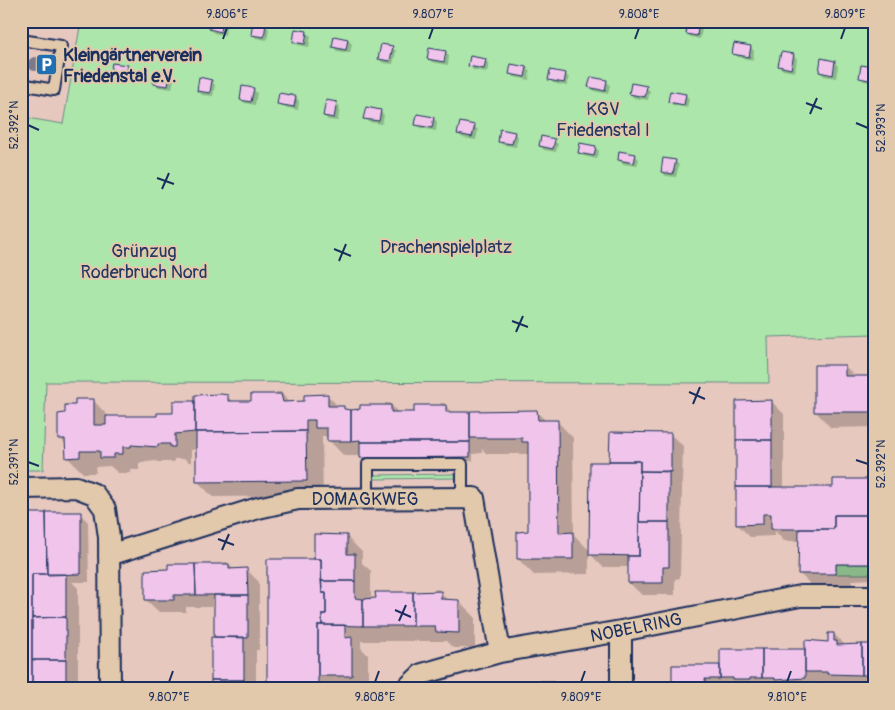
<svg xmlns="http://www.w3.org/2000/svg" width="895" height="710" font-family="Pangolin,sans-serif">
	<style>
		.green { fill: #ade6aa; stroke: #648a84 }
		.shadow { fill: #0003 }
		.building { fill: #f1c5eb; stroke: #1b2f5e }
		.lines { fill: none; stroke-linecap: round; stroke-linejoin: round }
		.service-casing { stroke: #1b2f5e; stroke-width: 14 }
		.minor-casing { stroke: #1b2f5e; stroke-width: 24 }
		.service { stroke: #e3c9ab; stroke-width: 10 }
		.minor { stroke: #e3c9ab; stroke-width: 20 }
		.tree { fill: #7b798b }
		.ticks { fill: none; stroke: #1b2f5e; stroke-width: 2 }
		.labels { text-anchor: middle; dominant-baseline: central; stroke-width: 4; stroke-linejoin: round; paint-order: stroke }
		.poi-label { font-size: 18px; font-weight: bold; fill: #1b2f5e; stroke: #e3c9ab; text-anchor: start }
		.park-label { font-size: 18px; fill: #223862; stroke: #e3c9ab }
		.street-label { font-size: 18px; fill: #1b2f5e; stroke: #e3c9ab }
		.neatline { fill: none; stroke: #1b2f5e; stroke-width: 2 }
		.ticks-label { font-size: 12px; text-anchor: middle; fill: #1b2f5e }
	</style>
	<rect width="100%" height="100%" fill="#e7c8be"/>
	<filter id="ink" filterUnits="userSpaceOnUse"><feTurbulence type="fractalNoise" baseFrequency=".02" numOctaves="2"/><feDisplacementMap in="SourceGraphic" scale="10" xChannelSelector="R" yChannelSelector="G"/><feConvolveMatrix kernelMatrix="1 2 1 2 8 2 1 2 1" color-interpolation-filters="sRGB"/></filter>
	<g filter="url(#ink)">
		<path class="green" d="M81,21H874V334L768,337L769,383L46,382L43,470H21V117L63,124Z
			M455,474L456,478L374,479V475Z
			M836,564H874V574H836Z"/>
		<path class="shadow" d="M212,21L227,22L225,35L214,33L210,29Z
			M689,21H700L703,24L700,39L691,37L687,33Z
			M266,25L269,29L267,40L256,38L252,34Z
			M296,31L307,33L311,36L309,47L298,45L294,41Z
			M348,40L352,44L350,53L337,51L333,47Z
			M392,47L396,51L393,64L383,63L379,59Z
			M751,47L754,51L753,60L738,57L734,54Z
			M446,52L449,56L448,65L432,62L429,59Z
			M793,55L797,59L795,72L783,70L779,66Z
			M485,60L489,64L487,72L473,70L470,66Z
			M834,62L838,66L836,78L824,76L820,72Z
			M128,67L131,70L130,79L115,77L111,73Z
			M526,68L530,72L529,80L514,77L510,73Z
			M874,68V83L864,81L860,77Z
			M156,72L170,74L174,78L172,89L158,87L154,83Z
			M565,74L569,78L567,86L553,83L549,79Z
			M211,81L215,85L213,96L202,95L198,91Z
			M606,81L610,85L608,94L594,91L590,87Z
			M646,88L650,91L648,100L634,98L630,94Z
			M253,89L257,93L255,105L245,103L241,99Z
			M685,95L689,99L687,108L673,105L669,102Z
			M296,97L299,101L298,110L283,107L279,103Z
			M337,103L340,107L338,121L328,120L324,116Z
			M380,111L384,115L382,124L369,122L365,118Z
			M434,118L437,122L436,131L420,128L417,124Z
			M474,126L478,130L476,140L463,138L459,134Z
			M514,133L518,137L516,147L503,145L499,141Z
			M554,141L558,144L556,152L544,150L540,146Z
			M595,147L599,151L597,159L583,156L579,152Z
			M635,155L639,159L637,166L623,164L619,160Z
			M675,161L679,165L676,177L666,176L662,172Z
			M845,366L856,377H874V427L831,428L815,411Z
			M276,392H281L289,403L306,402L328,396L340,408H344L347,411L385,406V403H390L398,413H416L442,406L440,403H444L452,413L537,412L547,422L557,421L573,438L574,535L591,552L610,463L670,434L683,446L680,578L675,579V595H642L629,583V567H603L589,553V574L534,575L518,559L530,533L529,454H487L482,449V453L473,454V461H365L361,456H344L325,436H322L323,496L213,497L197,481V449L191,450V462H188L185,459H174V462H158L156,461L139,463V470H130V473H118L110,466L95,467L96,473H83L67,457V446L60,438L66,415L77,406L93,400L109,417H158L174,414L196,402L227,396L234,403L252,402L276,396Z
			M772,402L784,414V488H834L874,480V579L852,580V590H816L800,574V541H784L775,531V536L750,537L737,524Z
			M80,514L88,522L89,582H72L78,588V689H21V515Z
			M346,536L362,552V563L371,571V600L434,593V590L438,589L448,601H459L475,617V648H453L446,641H361V648L368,655V689H268L315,561Z
			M224,562H227L234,570H247L259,582V650H256V689H212L216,638L215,607H186V612H159L146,600L223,565Z
			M834,634L846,646L852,645L874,646V689L822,687L817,682V689H674L719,667L806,650L830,643Z"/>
		<path class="building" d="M210,21H223L221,32L209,29Z
			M253,21L266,24L264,37L251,35Z
			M688,21H699L697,36L686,34Z
			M295,29L307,31L305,44L293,42Z
			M334,36L348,39L346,50L332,47Z
			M734,43L751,46L749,57L732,54Z
			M381,44L393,46L390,61L378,59Z
			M429,48L446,51L444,62L427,59Z
			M781,52L794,54L791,69L778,66Z
			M470,56L486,59L484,69L468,66Z
			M821,58L835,61L833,75L819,72Z
			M112,63L128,65L126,76L110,73Z
			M511,64L527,67L525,77L509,74Z
			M861,65L874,67V81L859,78Z
			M155,70L170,73L168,86L153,84Z
			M550,70L566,73L564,83L548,80Z
			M199,77L212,80L210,93L197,91Z
			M591,77L607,80L605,91L588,87Z
			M631,83L647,86L645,97L629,94Z
			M242,86L254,88L251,102L240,100Z
			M670,91L686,94L684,105L668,102Z
			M279,93L296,96L294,107L277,104Z
			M326,100L337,102L334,118L323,116Z
			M366,107L381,110L379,121L363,119Z
			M417,114L434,117L432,128L415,125Z
			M460,122L475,125L472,137L457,134Z
			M500,129L515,132L512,144L498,142Z
			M541,136L555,139L553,149L539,146Z
			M580,143L596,146L594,156L578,153Z
			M619,151L636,154L634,163L618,160Z
			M663,158L676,160L673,174L661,172Z
			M814,365H845V376H874V412H814Z
			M221,394L228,395V401H251V394H281L283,402L304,401V395L328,394V406H344V409L351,410V441H327V428H315V420H306V431L195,432V395Z
			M75,399H94V425H106V416H157V413H173V401H195V432L175,434V447H170V444H158V447L131,445V447H123V454H114V458H100V451H80V457L66,458L65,439H58V414L65,413V405H75Z
			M772,400V440H736V401Z
			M360,405H391V412H414V405H446V412H470V442H360V440L351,441V410L360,409Z
			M537,410L538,420H558L559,533L573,532V559H517V532L528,531V442H522V438H470V411Z
			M306,431L307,481L196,482V432Z
			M610,432L671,433V472L640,471V461H609Z
			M736,440H772V487H736Z
			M360,442H470V457L360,458Z
			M609,461H640L639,556L589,555L590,462H609Z
			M640,471H669V522H639Z
			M833,479H874V515H834V529H771V514H763V524L736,525V487H833Z
			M46,512H81V574L47,575Z
			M21,513H46L47,574H32V689H21Z
			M834,515H874V564H836V574H798L799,529H834Z
			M639,522H669V567H663V583H628V556H639Z
			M314,534L347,535V554H355V581H321V559H314Z
			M267,559H321L322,593H326V614H322V625H318V689H267Z
			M168,564H195L196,595H174V600H145V570L168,569Z
			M195,564H229V569L247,568L248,595H196Z
			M32,574H66V617L32,618Z
			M321,581H355V598L363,599V626L322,625V614H326V593H322Z
			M441,591V599L459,600V633L436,632L435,626H413V592Z
			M375,592H413V626H363V599L376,598Z
			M214,595H248V638L214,637Z
			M66,617V660H32V618Z
			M318,625H345V638L352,637V676H318Z
			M828,633H834V641H837V645L862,644V675L827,674V672H805V640L828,642Z
			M211,637H244V680H211Z
			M862,644H873L874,675H862Z
			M720,649H762V678H750V680H733V678H720Z
			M762,649H805V678L775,680V678H762Z
			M32,660H66V689H32Z
			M672,665H720V679H705L706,689H672Z
			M211,680H244V689H211Z
			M540,681H553V684H559L558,689H507V686H533V682H540Z"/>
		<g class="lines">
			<defs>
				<path id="service" d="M21,40L61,46L54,90L21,84
					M368,499V464H462V498"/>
				<path id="minor" d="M22,488L76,487L94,494L105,509L109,537L110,689
					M109,555L258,508L298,499L474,498L500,652
					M621,631V689
					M406,689L422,674L500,652L621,631L800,596H874"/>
			</defs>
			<use href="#service" class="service-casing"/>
			<use href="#minor" class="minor-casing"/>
			<use href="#service" class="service"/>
			<use href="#minor" class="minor"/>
		</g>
		<circle class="tree" cx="35" cy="64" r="7"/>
	</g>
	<path class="ticks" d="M223,39L227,28M429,39L433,28M635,39L639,28M841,39L845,28M806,103L822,109M810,114L817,98M856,123L868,128M28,125L39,130M157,178L174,184M162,189L169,173M334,249L351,256M339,261L346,244M512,321L528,327M516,332L523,316M689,392L705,399M693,404L700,387M856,460L868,464M28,462L39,466M218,539L234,545M222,550L229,534M395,610L411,617M399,621L406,605M169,682L173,671M375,682L379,671M581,682L585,671M787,682L791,671"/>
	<defs>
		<symbol id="parking-square" viewBox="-11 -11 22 22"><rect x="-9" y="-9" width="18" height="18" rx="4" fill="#1f6fb2" stroke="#e3c9ab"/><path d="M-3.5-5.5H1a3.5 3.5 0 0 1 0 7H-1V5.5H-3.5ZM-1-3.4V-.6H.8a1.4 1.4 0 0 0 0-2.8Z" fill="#fff"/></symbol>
	</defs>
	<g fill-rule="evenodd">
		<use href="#parking-square" x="34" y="52" width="25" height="25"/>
	</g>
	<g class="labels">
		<g class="poi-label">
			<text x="63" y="55">Kleingärtnerverein<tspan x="63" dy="21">Friedenstal e.V.</tspan></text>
		</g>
		<g class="park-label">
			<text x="603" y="109">KGV<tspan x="603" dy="21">Friedenstal I</tspan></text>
			<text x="446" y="247">Drachenspielplatz</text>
			<text x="144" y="251">Grünzug<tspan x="144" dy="21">Roderbruch Nord</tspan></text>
		</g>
		<g class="street-label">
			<text x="365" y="499">DOMAGKWEG</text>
			<text transform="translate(636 628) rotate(-11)">NOBELRING</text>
		</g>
	</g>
	<rect width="895" height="710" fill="none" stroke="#e3c9ab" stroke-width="55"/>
	<rect x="28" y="28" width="840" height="654" class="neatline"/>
	<g class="ticks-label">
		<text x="227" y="18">9.806°E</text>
		<text x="433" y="18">9.807°E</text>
		<text x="639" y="18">9.808°E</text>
		<text x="845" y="18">9.809°E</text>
		<text transform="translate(14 125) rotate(-90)" y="4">52.392°N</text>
		<text transform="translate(881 128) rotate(-90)" y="4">52.393°N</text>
		<text transform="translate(14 462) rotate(-90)" y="4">52.391°N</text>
		<text transform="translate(881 464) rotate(-90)" y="4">52.392°N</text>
		<text x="169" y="701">9.807°E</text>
		<text x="375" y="701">9.808°E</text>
		<text x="581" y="701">9.809°E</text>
		<text x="787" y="701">9.810°E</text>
	</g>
</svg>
